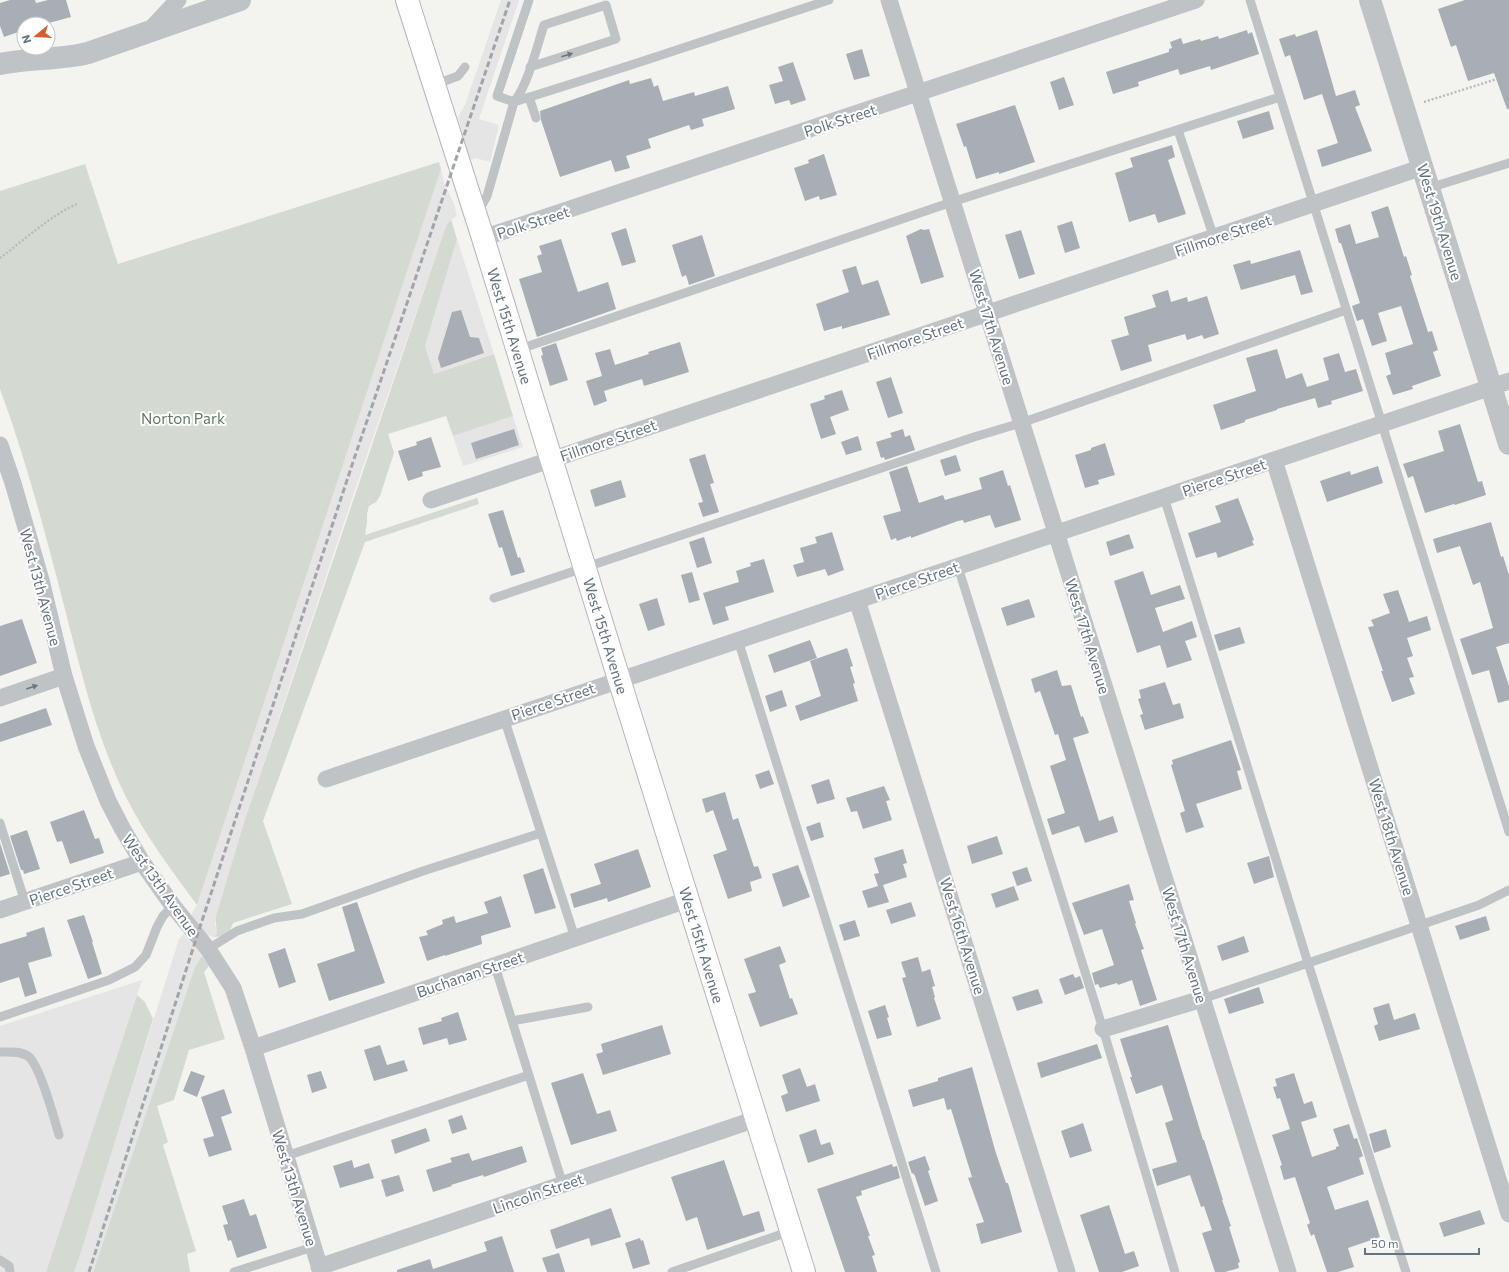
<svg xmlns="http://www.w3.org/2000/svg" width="1509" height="1272" font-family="Commissioner,sans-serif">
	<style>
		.built { fill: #e4e5e4 }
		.green { fill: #d4dad1 }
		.building { fill: #a8aeb4 }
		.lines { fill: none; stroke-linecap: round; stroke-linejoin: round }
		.secondary-casing { stroke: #b2b6ba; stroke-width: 24 }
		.path { stroke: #b9bbbd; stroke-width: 2.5; stroke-dasharray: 2 2; stroke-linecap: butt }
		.service { stroke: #bfc3c6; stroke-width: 9 }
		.minor { stroke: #bfc3c6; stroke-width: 17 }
		.tertiary { stroke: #bfc3c6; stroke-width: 22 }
		.secondary { stroke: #fff; stroke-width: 22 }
		.rail { stroke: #a1a5aa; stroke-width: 3; stroke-dasharray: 6 3; stroke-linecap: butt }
		.oneway { fill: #6a7683 }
		.labels { text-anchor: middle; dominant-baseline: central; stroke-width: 4; stroke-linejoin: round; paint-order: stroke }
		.street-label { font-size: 15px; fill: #65727f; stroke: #fff }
		.park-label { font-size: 15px; fill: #667763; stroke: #fff }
	</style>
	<rect width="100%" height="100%" fill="#f3f4f0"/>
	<path class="built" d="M501,0H519L479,119L499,125L490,162L476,158L470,160L458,117L465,105Z
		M441,169L444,183L454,204L457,216L450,220L446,226L354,493L244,822L216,916L215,925L217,931V934L213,937L207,935L190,916L197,905Z
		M457,239L494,354L434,374L425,346Z
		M513,416L523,447L463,466L453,436Z
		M184,934L202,956L195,967L93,1272H74L179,939Z
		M142,980L46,1272H0V1026Z"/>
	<path class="green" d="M439,162L441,169L197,905C172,871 146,837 127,799C95,736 80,666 62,598C44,528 25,457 0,389V191L85,164L118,264Z
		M451,219L457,239L425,346L434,374L494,354L513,416L453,436L446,416L388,434L394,453L380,496L376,502L369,506L367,514V522L365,535L477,498L479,504L365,542L263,821L292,904L233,923L228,936L213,937L217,934C217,929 215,922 216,916L244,822L286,699L446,226Z
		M202,956L209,966L204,972L225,1039L189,1050L174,1100L157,1106L168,1142L163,1145L196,1251L187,1254L190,1272H93L195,967Z
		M137,995L145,1002L153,1019L79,1258L74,1272H46Z"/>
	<path class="building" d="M10,0H35L36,3L48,0H66L71,17L45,24H24V30L4,37L0,26V3Z
		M1465,0H1509V109H1507L1494,73L1468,81L1456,45L1451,47L1438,9Z
		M1247,30L1248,34L1252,32L1259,54L1211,70L1210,66L1180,75L1178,69L1138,82L1139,86L1113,94L1106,72L1169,52V49L1172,48L1170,42L1181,38L1183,44L1200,39L1201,41L1218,36L1219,39Z
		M1317,30L1336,96L1355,90L1360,105L1355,107L1372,151L1322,167L1317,150L1338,143L1322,94L1304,100L1290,55L1285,57L1279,39L1295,34L1296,37Z
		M862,49L870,76L854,80L846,54Z
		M793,62L806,100L791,105L789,100L775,104L769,85L783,81L778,67Z
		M1064,77L1074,105L1059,110L1050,82Z
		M651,78L654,87L658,85L663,101L694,92L695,96L728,86L735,109L702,119L704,126L691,130L689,125L648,139L651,148L626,156L630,168L615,172L611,160L560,177L541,120L540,111L629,80L630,84Z
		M1015,105L1035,162L999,174V172L976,179L966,146L964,147L956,124Z
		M1269,111L1274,129L1243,139L1237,121Z
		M1172,145L1175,157L1168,160L1186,214L1158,223L1155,214L1129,222L1115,173L1133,167L1130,158Z
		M824,154L837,195L820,200L819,196L805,201L794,168L809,163L808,160Z
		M1388,206L1404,257L1406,256L1412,275L1410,276L1428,332L1432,331L1438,350L1433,352L1441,376L1412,386L1413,389L1393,395L1386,376L1391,374L1385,353L1413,344L1401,306L1378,313L1387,341L1372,346L1363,319L1357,321L1352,306L1360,303L1341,243H1339L1335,229L1350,224L1356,244L1379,237L1371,212Z
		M1072,221L1080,248L1065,253L1057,226Z
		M626,228L636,262L622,266L611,233Z
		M921,229L924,230L929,229L944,277L921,284L906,236Z
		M1021,230L1035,274L1019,279L1005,235Z
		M702,235L715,276L689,285L686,275L682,277L672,245Z
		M561,239L578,292L608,282L616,309L537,337L519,279L542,272L537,256L542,254L539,246Z
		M1300,250L1313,292L1301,295L1295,275L1241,290L1233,265L1250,260L1251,264Z
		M856,266L862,285L878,280L890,315L842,329V326L824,331L816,304L849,292L842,270Z
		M1168,290L1171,302L1187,297L1188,302L1207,296L1219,334L1204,339L1202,335L1187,340L1185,334L1148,345L1152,361L1121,371L1111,340L1129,335L1124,317L1156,307L1152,295Z
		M461,310L470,337L479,338L484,353L441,368L438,358L452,312Z
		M680,342L689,372L644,386L642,379L604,391L607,401L594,406L586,381L602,376L595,353L610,349L615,365L649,354L648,352Z
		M556,343L568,380L550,386L541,356L543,355L541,348Z
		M1277,349L1286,379L1302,373L1307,387L1329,380L1323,358L1339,353L1345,372L1356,369L1363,391L1331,401L1332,404L1318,408L1315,398L1277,409V410L1245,420V422L1221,430L1213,405L1256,391L1246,358Z
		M891,377L903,413L888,418L876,382Z
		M842,390L849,410L830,417L836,434L821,439L810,404L825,399L824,396Z
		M1460,424L1478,482L1482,481L1486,495L1455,505L1454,504L1425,513L1413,476L1408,478L1403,464L1444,451L1438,431Z
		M514,429L519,445L476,459L471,443Z
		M903,429L905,437L910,435L915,450L885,460L884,457L881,458L876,442L892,437L890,433Z
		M858,436L862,450L846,455L841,442Z
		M431,437L441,467L422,472L423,476L408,481L398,451L417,445L416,442Z
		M1105,443L1115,475L1098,480L1099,484L1085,488L1075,455L1091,450V448Z
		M705,454L714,483L710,484L719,512L703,517L698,503L703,502L689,459Z
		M956,455L961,471L945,476L940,460Z
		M907,466L919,503L943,495L945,500L982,489L979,478L1003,470L1008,486L1010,485L1021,520L995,528L990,515L964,523L963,520L958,521L911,538V536L897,541L896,538L891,540L883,516L901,511L889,472Z
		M1378,466L1383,483L1327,502L1320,481L1350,471L1351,475Z
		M621,480L626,497L595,507L590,490Z
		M1238,498L1254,540L1252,541L1254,545L1218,558L1216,552L1196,558L1188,533L1221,522L1215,506Z
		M503,510L518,558L520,557L525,572L511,576L502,547L499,548L488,514Z
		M1491,522L1501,557L1503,556L1509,575V643L1496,647L1509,686V700L1498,703L1489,670L1472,675L1460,639L1493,628L1480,582L1473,585L1460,546L1437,553L1433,539Z
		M832,532L844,570L828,576L825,569L797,577L793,565L804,562L800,548L817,543L815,537Z
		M1129,534L1134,548L1110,556L1106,542Z
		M704,537L712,563L697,568L689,542Z
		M764,559L774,592L725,607L729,620L713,625L703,593L739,582L736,571L751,566L750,563Z
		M1143,571L1151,595L1180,585L1185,599L1155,608L1163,632L1192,621L1197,637L1185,641L1192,660L1167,668L1160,645L1137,653L1114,581Z
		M692,572L700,600L689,603L681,575Z
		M1398,590L1409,622L1427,616L1431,630L1407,638L1413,656L1407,658L1414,677L1409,678L1415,694L1392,702L1381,671H1383L1368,627L1374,626L1371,620L1390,613L1383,594Z
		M657,598L665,625L648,631L639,604Z
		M1029,599L1035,617L1007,626L1001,608Z
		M22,619L37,663L0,676V626Z
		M1240,627L1245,643L1219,651L1214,635Z
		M810,640L817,658L774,673L768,655Z
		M847,648L853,666L850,667L855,683L853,684L858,701L800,721L795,706L821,696L810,661Z
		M1057,670L1062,686L1071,685L1081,717L1083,716L1089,733L1073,738L1099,821L1113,816L1118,832L1085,843L1079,826L1052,835L1047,819L1065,813L1050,766L1066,760L1058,734L1055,735L1040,691L1035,693L1031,679Z
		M1165,682L1173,705L1180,703L1184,718L1145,730L1140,715L1143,714L1138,699L1141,698L1139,690Z
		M782,690L787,706L770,712L765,696Z
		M46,708L52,725L0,742V724Z
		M1231,740L1241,770L1237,771L1242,789L1196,804L1204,827L1186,833L1180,813L1185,811L1171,765L1173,764L1172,760Z
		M769,770L774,784L760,789L755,775Z
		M829,779L835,799L817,804L811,785Z
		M884,786L890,800L886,801L892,820L863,829L857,811L851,812L846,798Z
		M725,792L733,820L738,818L754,867L758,866L762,878L750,882L752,891L728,899L713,855L727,850L713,810L706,813L702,799Z
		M84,810L95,839L99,838L104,853L70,864L62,841L57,842L50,822Z
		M820,822L824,837L811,841L806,827Z
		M27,830L40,869L24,874L23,870H21L10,836Z
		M997,836L1003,854L972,864L967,846Z
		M0,843L10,874L0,877Z
		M638,849L651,887L608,902L607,898L574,908L570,894L601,884L594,864Z
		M903,849L907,863L903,864L907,877L883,885L889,902L868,908L862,891L878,886L874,874L879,873L874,858Z
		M1269,856L1274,877L1254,884L1247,863Z
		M798,865L810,897L783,907L772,874Z
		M1027,867L1032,881L1017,886L1012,872Z
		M543,868L556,908L535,914L523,875Z
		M1129,884L1134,900L1129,901L1136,923L1135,924L1144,949L1141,950L1157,1000L1140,1006L1132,980L1118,985L1117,983L1100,988L1098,984L1095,985L1092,973L1114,965L1102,929L1084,935L1072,903Z
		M1014,886L1019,900L996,908L991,894Z
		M501,896L511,927L481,936L482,944L445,956V955L427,961L419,937L428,935L426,931L443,924L442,920L454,916L456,923L488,913L484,902Z
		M357,902L385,983L329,1001L317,964L355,951L342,907Z
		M911,902L916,916L891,924L886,910Z
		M84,915L93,942H92L102,974L88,979L67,920Z
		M1486,916L1490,930L1460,940L1455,926Z
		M855,920L860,936L844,941L839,925Z
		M44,927L52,956L28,963L37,993L25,997L19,977L0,983V944L27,936L26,933Z
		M1244,936L1249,952L1222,961L1217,946Z
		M780,946L786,962L779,965L790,999L792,998L798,1014L760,1027L748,994L756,992L744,959Z
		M285,948L296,982L279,988L268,954Z
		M918,957L922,972L930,969L935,986L932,987L935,997L934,998L941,1019L917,1027L902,978L906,977L901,962Z
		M1073,974L1075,978L1080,976L1084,988L1065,995L1059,979Z
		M1259,987L1264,1003L1229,1014L1224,999Z
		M1038,989L1043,1003L1017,1011L1012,997Z
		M1389,1003L1394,1020L1415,1013L1420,1029L1379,1041L1374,1026L1378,1024L1373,1008Z
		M885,1005L889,1017L887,1018L892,1035L877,1039L868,1011Z
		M458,1012L467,1040L449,1045L447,1038L423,1045L418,1028L442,1021L441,1018Z
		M662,1025L671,1054L603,1075L596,1054L603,1052L601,1044Z
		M1168,1025L1203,1140H1204L1223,1200H1222L1231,1226L1229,1227L1240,1262L1238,1263L1239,1268L1225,1272H1215L1202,1233L1212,1230L1204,1206L1201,1207L1190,1175L1157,1186L1152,1169L1177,1162L1165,1123L1173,1120L1162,1085L1136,1094L1130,1077H1132L1120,1039Z
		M1097,1044L1102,1058L1041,1078L1037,1063Z
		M380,1045L387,1065L404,1060L408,1071L374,1081L364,1050Z
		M972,1067L995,1150L1006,1183H1008L1022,1232L981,1244L976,1224L984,1222L968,1178L972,1177L951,1109L947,1110L944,1098L913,1107L908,1090L938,1081V1078Z
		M800,1068L807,1087L815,1084L820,1101L786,1112L781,1096L788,1093L782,1075Z
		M191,1071L205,1076L197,1097L183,1091Z
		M321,1071L327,1088L312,1093L307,1075Z
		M583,1073L597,1114L610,1110L617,1131L571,1145L551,1083Z
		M1294,1073L1304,1104L1312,1101L1317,1117L1301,1122L1312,1157L1336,1149V1147L1339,1146L1333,1129L1349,1124L1354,1139L1357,1138L1363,1156L1359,1158L1364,1174L1327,1187L1335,1210L1368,1200L1380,1237L1348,1248L1354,1267L1338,1272H1327L1314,1234L1311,1236L1307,1225L1310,1223L1295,1177L1284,1180L1280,1166L1282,1165L1272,1135L1290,1129L1280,1098L1277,1099L1273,1087L1277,1086L1275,1079Z
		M224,1089L232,1113L221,1117L232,1150L209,1157L203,1139L214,1136L201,1097Z
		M462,1115L467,1129L452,1134L448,1120Z
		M1083,1123L1092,1151L1070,1158L1061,1131Z
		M426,1128L430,1141L395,1154L391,1140Z
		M816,1129L821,1145L830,1142L834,1154L808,1163L799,1135Z
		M1386,1129L1391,1147L1374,1153L1369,1134Z
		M522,1146L527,1162L484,1177L483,1175L451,1185L452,1186L433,1192L426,1170L452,1162L450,1158L469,1153L472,1161Z
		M925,1156L930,1170L928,1171L938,1201L925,1206L915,1176L913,1173L912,1174L908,1162Z
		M352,1160L354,1168L369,1163L374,1178L340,1188L333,1166Z
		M724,1160L743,1216L759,1211L765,1231L707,1250L697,1217L686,1221L671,1177Z
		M892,1164L893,1167L897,1166L900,1178L861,1191L862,1195L856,1197L870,1236H868L875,1255L872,1256L877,1272H845L817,1189Z
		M399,1175L404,1191L386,1197L381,1180Z
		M244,1199L250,1216L256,1214L267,1248L237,1258L231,1240L228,1241L223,1225L228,1224L222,1206Z
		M1109,1205L1125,1254L1134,1251L1139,1266L1122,1272H1099L1080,1215Z
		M611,1208L621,1237L591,1246L589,1238L556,1249L550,1230Z
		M1480,1210L1485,1224L1444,1237L1439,1223Z
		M502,1236L514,1272H397V1270L430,1259L433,1269L487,1251L484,1242Z
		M640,1238L641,1241L643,1240L650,1264L633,1269L625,1243Z
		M559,1253L565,1272H547L542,1258Z"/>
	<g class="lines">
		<defs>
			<path id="secondary" d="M407,0L483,238L619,679L804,1272"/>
		</defs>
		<use href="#secondary" class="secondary-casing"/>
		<path class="path" d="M1424,102L1497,79
			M0,258C23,241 51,215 77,204"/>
		<path class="service" d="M529,0L497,96L514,102L631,65L829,0
			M1250,0L1509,832
			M434,85L458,76L465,67
			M529,97L536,118
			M1178,130L1214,238
			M1429,188L1509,163
			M478,212L487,196L514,102C528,85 537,46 544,25L606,5L616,39L530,67
			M517,350L952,202L1280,97
			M1164,497L1308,963L1406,1272
			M958,567L1103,1029L1175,1272
			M494,598L974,437L1021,423L1346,310
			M738,640L936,1272
			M504,718L575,938
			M0,823L25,902
			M208,949L237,931L274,918L302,914L423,871L541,833
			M495,966L563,1185
			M1202,999L1479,905L1509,890
			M0,1017L109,980L135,967L146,955L157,927L163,916L173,906
			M512,1021L588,1007
			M0,1052C9,1052 20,1051 28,1056C40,1065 54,1118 59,1135
			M286,1156L529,1075
			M0,1260L9,1266L10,1272
			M234,1272L313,1247
			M672,1272L791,1231"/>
		<path class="minor" d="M889,0L1288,1272
			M148,32L178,0
			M483,238L1196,0
			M0,445L13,483L41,580L64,676L86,746L108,801L122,828L142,862L173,906L208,949L233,988L253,1048L321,1272
			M1274,460L1509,1214
			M431,500L1423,167
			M857,600L1067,1272
			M0,698L64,676
			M326,779L1509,381
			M0,910L142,862
			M1103,1029L1202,999
			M253,1048L687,900
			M319,1267L756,1119"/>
		<path class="tertiary" d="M1370,0L1509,444
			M0,64C29,58 60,60 88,53L240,0"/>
		<use href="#secondary" class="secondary"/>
		<path class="rail" d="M89,1272L197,936L353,462L510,0"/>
	</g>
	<defs><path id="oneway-solid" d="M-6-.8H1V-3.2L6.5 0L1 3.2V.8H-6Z"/></defs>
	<g class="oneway">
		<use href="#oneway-solid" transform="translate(567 55) rotate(-18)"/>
		<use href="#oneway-solid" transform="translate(32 687) rotate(-19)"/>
	</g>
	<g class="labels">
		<g class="street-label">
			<text transform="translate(840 120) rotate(-18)">Polk Street</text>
			<text transform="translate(533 222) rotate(-18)">Polk Street</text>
			<text transform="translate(1440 222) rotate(73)">West 19th Avenue</text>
			<text transform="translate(1223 235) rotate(-19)">Fillmore Street</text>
			<text transform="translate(510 326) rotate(73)">West 15th Avenue</text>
			<text transform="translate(992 327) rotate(73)">West 17th Avenue</text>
			<text transform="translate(915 338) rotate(-19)">Fillmore Street</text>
			<text transform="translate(608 440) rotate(-19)">Fillmore Street</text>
			<text transform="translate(1224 477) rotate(-19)">Pierce Street</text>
			<text transform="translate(917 580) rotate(-19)">Pierce Street</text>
			<text transform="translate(41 587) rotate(75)">West 13th Avenue</text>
			<text transform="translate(606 636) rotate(73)">West 15th Avenue</text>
			<text transform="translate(1088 636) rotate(73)">West 17th Avenue</text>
			<text transform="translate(553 701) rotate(-19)">Pierce Street</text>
			<text transform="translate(1392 837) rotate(73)">West 18th Avenue</text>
			<text transform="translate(161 885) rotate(55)">West 13th Avenue</text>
			<text transform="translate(71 886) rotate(-19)">Pierce Street</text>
			<text transform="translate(963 936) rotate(73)">West 16th Avenue</text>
			<text transform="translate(702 945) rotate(73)">West 15th Avenue</text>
			<text transform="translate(1185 945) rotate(73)">West 17th Avenue</text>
			<text transform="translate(470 974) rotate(-19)">Buchanan Street</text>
			<text transform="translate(295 1188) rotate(73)">West 13th Avenue</text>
			<text transform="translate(538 1193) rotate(-19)">Lincoln Street</text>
		</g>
		<g class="park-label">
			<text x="183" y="418">Norton Park</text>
		</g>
	</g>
	<g transform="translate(36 36) rotate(252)"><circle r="19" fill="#ffffff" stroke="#c1c7cc"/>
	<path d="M0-3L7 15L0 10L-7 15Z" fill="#d6602d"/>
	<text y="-6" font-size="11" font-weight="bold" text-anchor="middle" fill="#65727f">N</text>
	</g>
	<path d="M1365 1248v6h114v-6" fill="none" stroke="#65727f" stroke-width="2"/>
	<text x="1371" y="1248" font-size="12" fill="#65727f" stroke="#ffffff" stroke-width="3" paint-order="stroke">50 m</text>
</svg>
